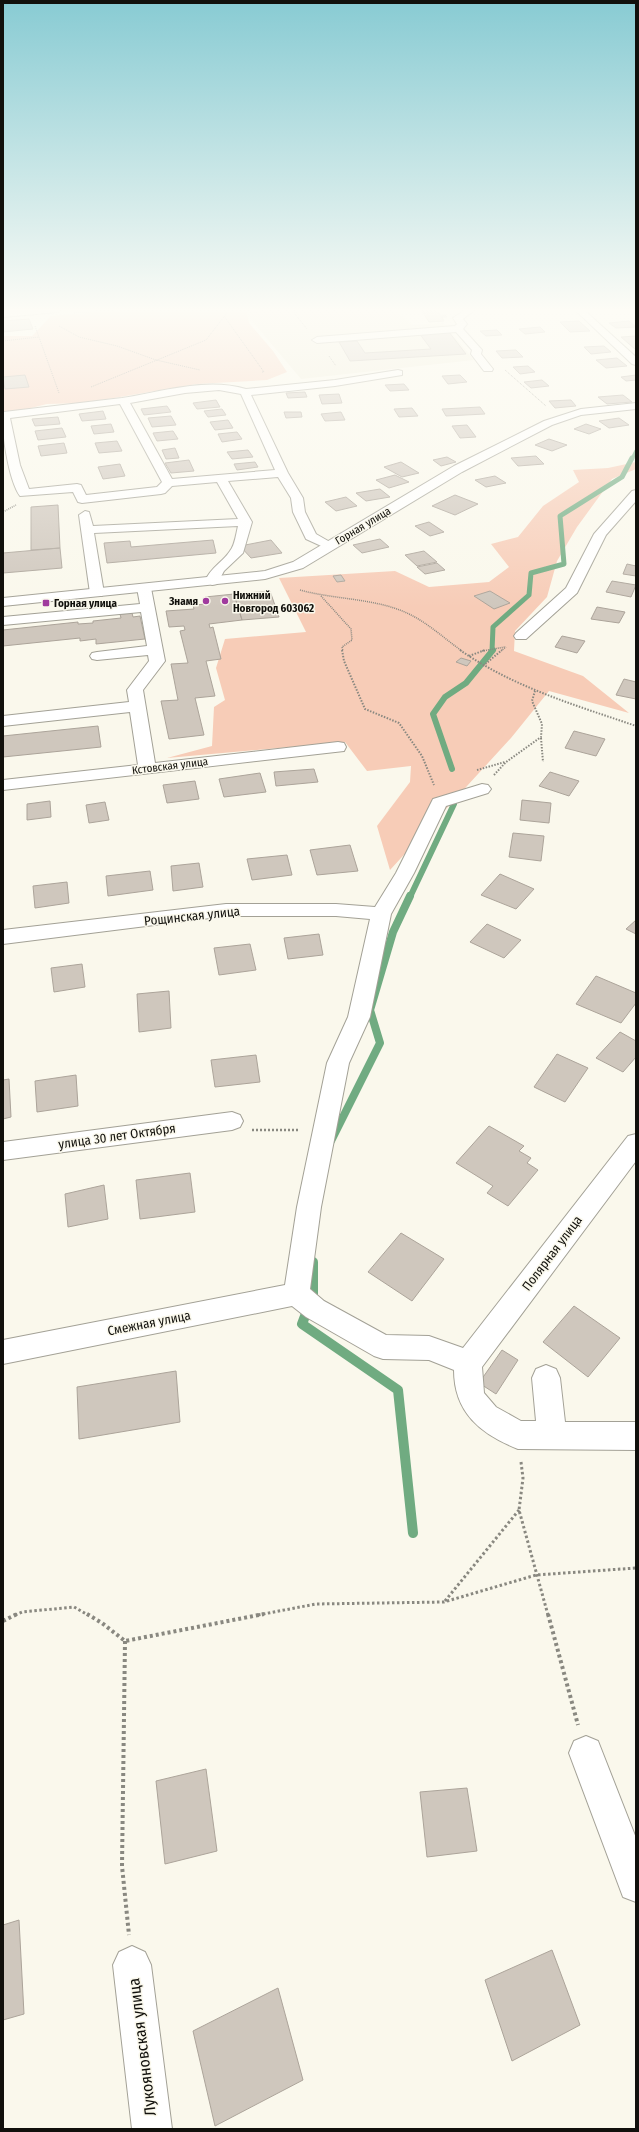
<svg xmlns="http://www.w3.org/2000/svg" width="639" height="2132" font-family="'Fira Sans Condensed',sans-serif">
	<style>
		.built { fill: #efecd9 }
		.green { fill: #f7ccb7 }
		.lines { fill: none; stroke-linecap: round; stroke-linejoin: round }
		.stream-far4 { stroke: #70ab81; stroke-width: 3.5 }
		.stream-far3 { stroke: #70ab81; stroke-width: 5 }
		.stream-far2 { stroke: #70ab81; stroke-width: 6 }
		.stream-far1 { stroke: #70ab81; stroke-width: 8 }
		.stream { stroke: #70ab81; stroke-width: 10 }
		.building { fill: #cfc7bd; stroke: #aca49a }
		.minor-casing { stroke: #a3a196; stroke-width: 2 }
		.major-casing { stroke: #a3a196; stroke-width: 2 }
		.path-far5 { stroke: #898880; stroke-width: 1; stroke-dasharray: 1 1; stroke-linecap: butt }
		.path-far4 { stroke: #898880; stroke-width: 1.5; stroke-dasharray: 1 1; stroke-linecap: butt }
		.path-far3 { stroke: #898880; stroke-width: 2; stroke-dasharray: 1.5 1.5; stroke-linecap: butt }
		.path-far2 { stroke: #898880; stroke-width: 2.5; stroke-dasharray: 2 2; stroke-linecap: butt }
		.path-far1 { stroke: #898880; stroke-width: 3; stroke-dasharray: 2.5 2.5; stroke-linecap: butt }
		.path { stroke: #898880; stroke-width: 4; stroke-dasharray: 3 3; stroke-linecap: butt }
		.minor { fill: #fff; fill-rule: evenodd }
		.major { fill: #fff; fill-rule: evenodd }
		.poi-dot { fill: #a03a9e; stroke: #faf8ec; stroke-width: 1.5 }
		.labels { text-anchor: middle; dominant-baseline: central; stroke-width: 3; stroke-linejoin: round; paint-order: stroke }
		.far-street-label { font-size: 11px; fill: #11100c; stroke: #faf8ec }
		.far-poi-label { font-size: 11px; font-weight: bold; fill: #11100c; stroke: #faf8ec; text-anchor: start }
		.street-label { font-size: 13px; fill: #11100c; stroke: #faf8ec }
		.near-street-label { font-size: 16px; fill: #11100c; stroke: #faf8ec }
	</style>
	<rect width="100%" height="100%" fill="#faf8ec"/>
	<path class="built" d="M242,309H395L412,325L443,323L474,360L301,379Z"/>
	<path class="green" d="M136,309H246L249,323L273,351L287,372L267,380L197,384L84,403L47,404L3,415V336H32L51,316Z
		M636,462V469L612,479L577,527L557,561L547,597L515,631L514,651L583,676L629,713L549,691L511,738L390,870L377,826L410,782L411,766L367,771L345,742L167,758L212,746L214,707L225,700L216,668L225,639L306,632L279,578L395,571L429,587L489,582L509,567L491,544L518,537L543,506L579,482L573,470L608,468Z"/>
	<g class="lines">
		<path class="stream-far4" d="M632,459L636,451"/>
		<path class="stream-far3" d="M492,651L493,627L529,595L531,573L564,564L560,516L622,477L632,458"/>
		<path class="stream-far2" d="M452,769L433,714L445,697L466,683L493,650
			M410,897L454,804"/>
		<path class="stream-far1" d="M331,1141L380,1043L370,1010L393,932L410,896"/>
		<path class="stream" d="M313,1262V1295L302,1324L398,1390L413,1533"/>
	</g>
	<path class="building" d="M422,311H437L440,315H445L447,317H442L444,321L429,322Z
		M29,319L33,329L3,332V321Z
		M579,321L590,331L570,332L560,322Z
		M629,321L636,327L616,328L609,323Z
		M540,327L545,332L525,334L519,329Z
		M497,330L502,335L486,336L480,331Z
		M449,332L466,354L350,361L339,342L357,341L365,353L431,349L419,333Z
		M636,336V350L621,337Z
		M604,346L611,352L591,354L584,347Z
		M516,350L523,357L502,358L496,351Z
		M617,358L627,366L606,368L596,360Z
		M528,366L535,372L520,374L513,367Z
		M25,375L29,387L5,389L3,377Z
		M460,375L467,382L448,384L442,376Z
		M636,375V380L626,381L621,377Z
		M542,380L549,386L531,388L524,382Z
		M404,384L409,390L390,391L385,385Z
		M305,392L307,397L288,398L286,393Z
		M339,394L342,403L322,404L319,395Z
		M623,395L632,402L607,404L598,397Z
		M216,400L220,407L197,409L193,403Z
		M571,400L576,406L555,408L549,401Z
		M167,406L171,412L144,415L141,409Z
		M480,407L485,414L446,416L442,409Z
		M412,408L418,416L399,417L394,409Z
		M222,409L226,415L208,417L204,411Z
		M103,411L106,419L82,421L79,414Z
		M284,412H301L302,417L286,418Z
		M341,412L345,420L325,421L321,414Z
		M171,416L176,425L152,427L148,418Z
		M58,417L60,424L35,426L32,419Z
		M619,418L629,425L609,428L599,421Z
		M228,420L233,428L215,430L210,422Z
		M111,424L114,432L94,434L91,426Z
		M586,424L601,429L589,434L574,429Z
		M467,425L476,437L460,438L452,426Z
		M62,428L66,437L38,440L35,431Z
		M173,431L178,439L157,441L153,433Z
		M237,432L242,439L222,442L218,434Z
		M549,439L567,445L552,451L535,445Z
		M117,441L122,451L99,453L95,443Z
		M64,443L67,453L41,456L38,446Z
		M175,448L179,458L166,459L162,450Z
		M248,450L253,457L232,459L227,452Z
		M536,456L544,464L518,466L511,458Z
		M447,457L456,462L441,466L433,460Z
		M189,460L194,471L171,473L165,463Z
		M255,462L258,467L237,470L234,464Z
		M401,462L419,473L402,477L384,467Z
		M120,464L125,476L103,479L98,467Z
		M395,475L409,482L389,488L376,480Z
		M495,476L506,483L486,487L475,480Z
		M380,489L390,497L366,501L356,493Z
		M455,495L478,504L455,515L432,506Z
		M346,497L357,506L336,511L325,502Z
		M58,505L60,548L31,550V507Z
		M429,522L444,532L430,536L415,526Z
		M380,539L389,547L362,553L353,545Z
		M213,540L216,553L107,563L104,543L130,541L131,547Z
		M271,540L282,553L251,558L240,546Z
		M60,548L62,568L3,573V553Z
		M424,551L437,562L417,566L405,555Z
		M437,563L445,570L425,574L417,567Z
		M627,564L636,566V576L623,574Z
		M341,575L345,581L337,582L333,576Z
		M612,581L636,585L631,597L606,592Z
		M270,591L279,617L242,620L234,594Z
		M490,591L510,603L494,609L474,596Z
		M234,594L242,620L209,624L210,628L213,627L221,659L206,661L215,696L195,698L204,735L169,739L161,701L178,700L171,664L188,663L180,631L185,630L184,626L169,627L166,611L194,609L193,605L207,604L205,597Z
		M597,607L625,612L619,623L591,619Z
		M132,613L133,617L140,616L145,639L96,644V639L80,641V638L3,646V630L78,622V624L93,623V621L121,618L120,614Z
		M562,636L585,641L577,653L555,647Z
		M461,658L471,661L467,666L456,662Z
		M624,679L636,682V699L616,695Z
		M98,726L101,747L3,757V736Z
		M574,731L605,739L596,756L565,748Z
		M314,769L318,782L276,786L274,772Z
		M550,772L579,781L569,796L539,786Z
		M260,773L266,792L224,797L219,779Z
		M195,781L199,799L167,803L163,785Z
		M522,800L551,803L549,823L520,820Z
		M50,801L51,817L27,820V804Z
		M105,802L109,820L89,823L86,805Z
		M513,833L544,836L541,861L509,857Z
		M350,845L358,871L317,875L310,850Z
		M287,855L292,875L252,880L247,859Z
		M199,863L203,887L173,891L171,866Z
		M150,871L153,890L108,896L106,876Z
		M500,874L534,889L516,909L481,895Z
		M67,882L69,903L35,908L33,886Z
		M636,920V934L626,929Z
		M487,924L521,940L504,958L470,942Z
		M319,934L323,955L288,959L284,938Z
		M250,944L256,970L219,975L214,948Z
		M82,964L85,987L54,992L51,968Z
		M596,976L636,993V1003L621,1023L576,1004Z
		M169,991L171,1028L139,1032L137,994Z
		M620,1032L636,1041V1057L623,1072L596,1058Z
		M557,1054L588,1068L565,1102L534,1087Z
		M256,1055L260,1082L215,1087L211,1060Z
		M76,1075L78,1106L37,1112L35,1081Z
		M9,1079L11,1117L3,1119V1080Z
		M489,1126L524,1146L519,1151L531,1158L527,1163L538,1170L508,1206L487,1193L493,1186L456,1163Z
		M190,1173L195,1212L140,1219L136,1180Z
		M104,1185L108,1219L68,1227L65,1194Z
		M401,1233L444,1259L412,1301L368,1272Z
		M574,1306L620,1338L588,1377L543,1342Z
		M502,1350L518,1360L496,1394L479,1383Z
		M176,1371L180,1422L79,1439L77,1387Z
		M206,1769L217,1851L165,1864L156,1781Z
		M467,1788L477,1851L427,1857L420,1792Z
		M19,1920L24,2014L3,2020V1925Z
		M552,1950L580,2025L512,2061L485,1980Z
		M278,1988L303,2080L215,2126L193,2031Z"/>
	<g class="lines">
		<defs>
			<path id="minor" d="M26,309H62L58,312L3,317V311Z
				M466,309H476L463,319L467,324L463,329L482,350L481,354L493,369L492,371H484L471,354L472,350L456,332L317,343L312,340L317,337L455,326L457,324L453,318Z
				M574,309H583L636,357V365L632,364Z
				M398,370L402,371V375L335,386L251,395L288,473L303,498L305,512L316,534L337,546L330,550L306,539L293,512L291,498L278,477L228,481L252,522L243,553L224,571L217,584L212,585L205,581C211,567 222,563 230,551C235,545 236,534 238,526L94,533L104,593L102,596H92L90,593L79,515L85,511L89,512L93,526L238,519L217,482L172,486L165,493L161,494L82,503L78,502L73,492L20,496C9,481 0,428 4,412C43,407 83,403 122,398C162,392 206,377 246,389L335,380ZM219,390L241,394L275,470L172,479L130,403L185,393ZM120,404L162,482L157,487L86,495L81,485L77,484L29,489L20,465L10,418Z
				M636,490V501L606,535L577,593L526,639H516L514,636L516,633L566,588L594,534L632,491Z
				M144,584L151,588L165,661L143,690L155,763L338,742L344,743L346,747L344,751L3,790V780L138,765L130,712L3,726V716L129,702L127,690L149,661L148,655L97,660L92,659L90,656L92,653L97,652L147,646L141,612L3,625V617L140,604L137,588Z
				M482,784L488,785L491,789L488,793L446,806L414,873L391,914L370,1017L349,1063L321,1207L310,1289L324,1301L386,1335L429,1336L463,1348L628,1136L636,1134V1161L482,1367L484,1393L496,1407L521,1421H536L532,1378L536,1369L546,1365L556,1369L560,1378L565,1422H636V1450L518,1449C481,1434 454,1413 454,1370L429,1360L383,1359L374,1356L306,1317L292,1306L3,1364V1340L285,1285L297,1207L327,1063L348,1017L370,919L336,916H226L3,944V930L226,904H336L375,907L396,873L433,799Z
				M232,1112L240,1115L243,1121L240,1127L232,1130L3,1160V1142Z
				M586,1736L598,1741L636,1838V1902L623,1897L569,1753L574,1741Z
				M132,1946L145,1952L151,1965L172,2129H132L113,1965L119,1952Z"/>
			<path id="major" d="M636,403V409L581,415L552,425L462,472L303,568L265,579L3,606V598L265,571L293,562L454,466L544,421L581,409Z"/>
		</defs>
		<use href="#minor" class="minor-casing"/>
		<use href="#major" class="major-casing"/>
		<path class="path-far5" d="M291,309L307,329
			M74,313L119,309
			M224,316L264,372H262
			M35,326L59,393
			M59,326L79,337L117,346L156,360L200,370
			M3,341L39,337
			M329,356L336,366
			M505,370L546,406
			M91,387L206,340L230,309"/>
		<path class="path-far4" d="M3,512L16,505
			M300,590C336,600 378,598 411,615C429,624 445,639 462,651
			M321,596L351,629L352,640L342,647L343,651
			M482,651L505,647
			M501,651L506,647"/>
		<path class="path-far3" d="M342,650L344,661L365,709L399,723L422,756L434,785
			M460,650C513,687 575,705 636,726
			M469,656L485,650
			M483,666L502,650
			M541,738L543,762
			M477,770L505,762
			M494,775L506,762L541,737L542,724L532,701L535,691"/>
		<path class="path-far2" d="M252,1130H299"/>
		<path class="path-far1" d="M521,1462L523,1478L519,1510L548,1615
			M445,1601L519,1510
			M15,1615L22,1612L74,1607L88,1615
			M258,1615L316,1604L444,1602L536,1575L636,1568"/>
		<path class="path" d="M87,1614L102,1623L125,1641L264,1614
			M548,1614L578,1725
			M3,1621L17,1614
			M125,1641L122,1866L129,1935"/>
		<use href="#minor" class="minor"/>
		<use href="#major" class="major"/>
	</g>
	<linearGradient id="sky" x2="0" y2="1"><stop stop-color="#88cbd3"/><stop offset="0.51" stop-color="#fdfcf6"/><stop offset="1" stop-color="#fdfcf6" stop-opacity="0"/></linearGradient>
	<rect width="639" height="608" fill="url(#sky)"/>
	<g class="poi-dot">
		<circle cx="206" cy="601" r="4"/>
		<circle cx="225" cy="601" r="4"/>
		<rect x="42" y="599" width="8" height="8" rx="2"/>
	</g>
	<g class="labels">
		<g class="far-street-label">
			<text transform="translate(363 526) rotate(-31)">Горная улица</text>
			<text transform="translate(170 766) rotate(-7)">Кстовская улица</text>
		</g>
		<g class="far-poi-label">
			<text x="233" y="595">Нижний<tspan x="233" dy="13">Новгород 603062</tspan></text>
			<text x="198" y="601" text-anchor="end">Знамя</text>
			<text x="54" y="603">Горная улица</text>
		</g>
		<g class="street-label">
			<text transform="translate(192 916) rotate(-6)">Рощинская улица</text>
			<text transform="translate(117 1136) rotate(-8)">улица 30 лет Октября</text>
			<text transform="translate(552 1253) rotate(-53)">Полярная улица</text>
			<text transform="translate(149 1323) rotate(-11)">Смежная улица</text>
		</g>
		<g class="near-street-label">
			<text transform="translate(142 2047) rotate(-97)">Лукояновская улица</text>
		</g>
	</g>
	<rect width="639" height="2132" fill="none" stroke="#11100c" stroke-width="8"/>
</svg>
